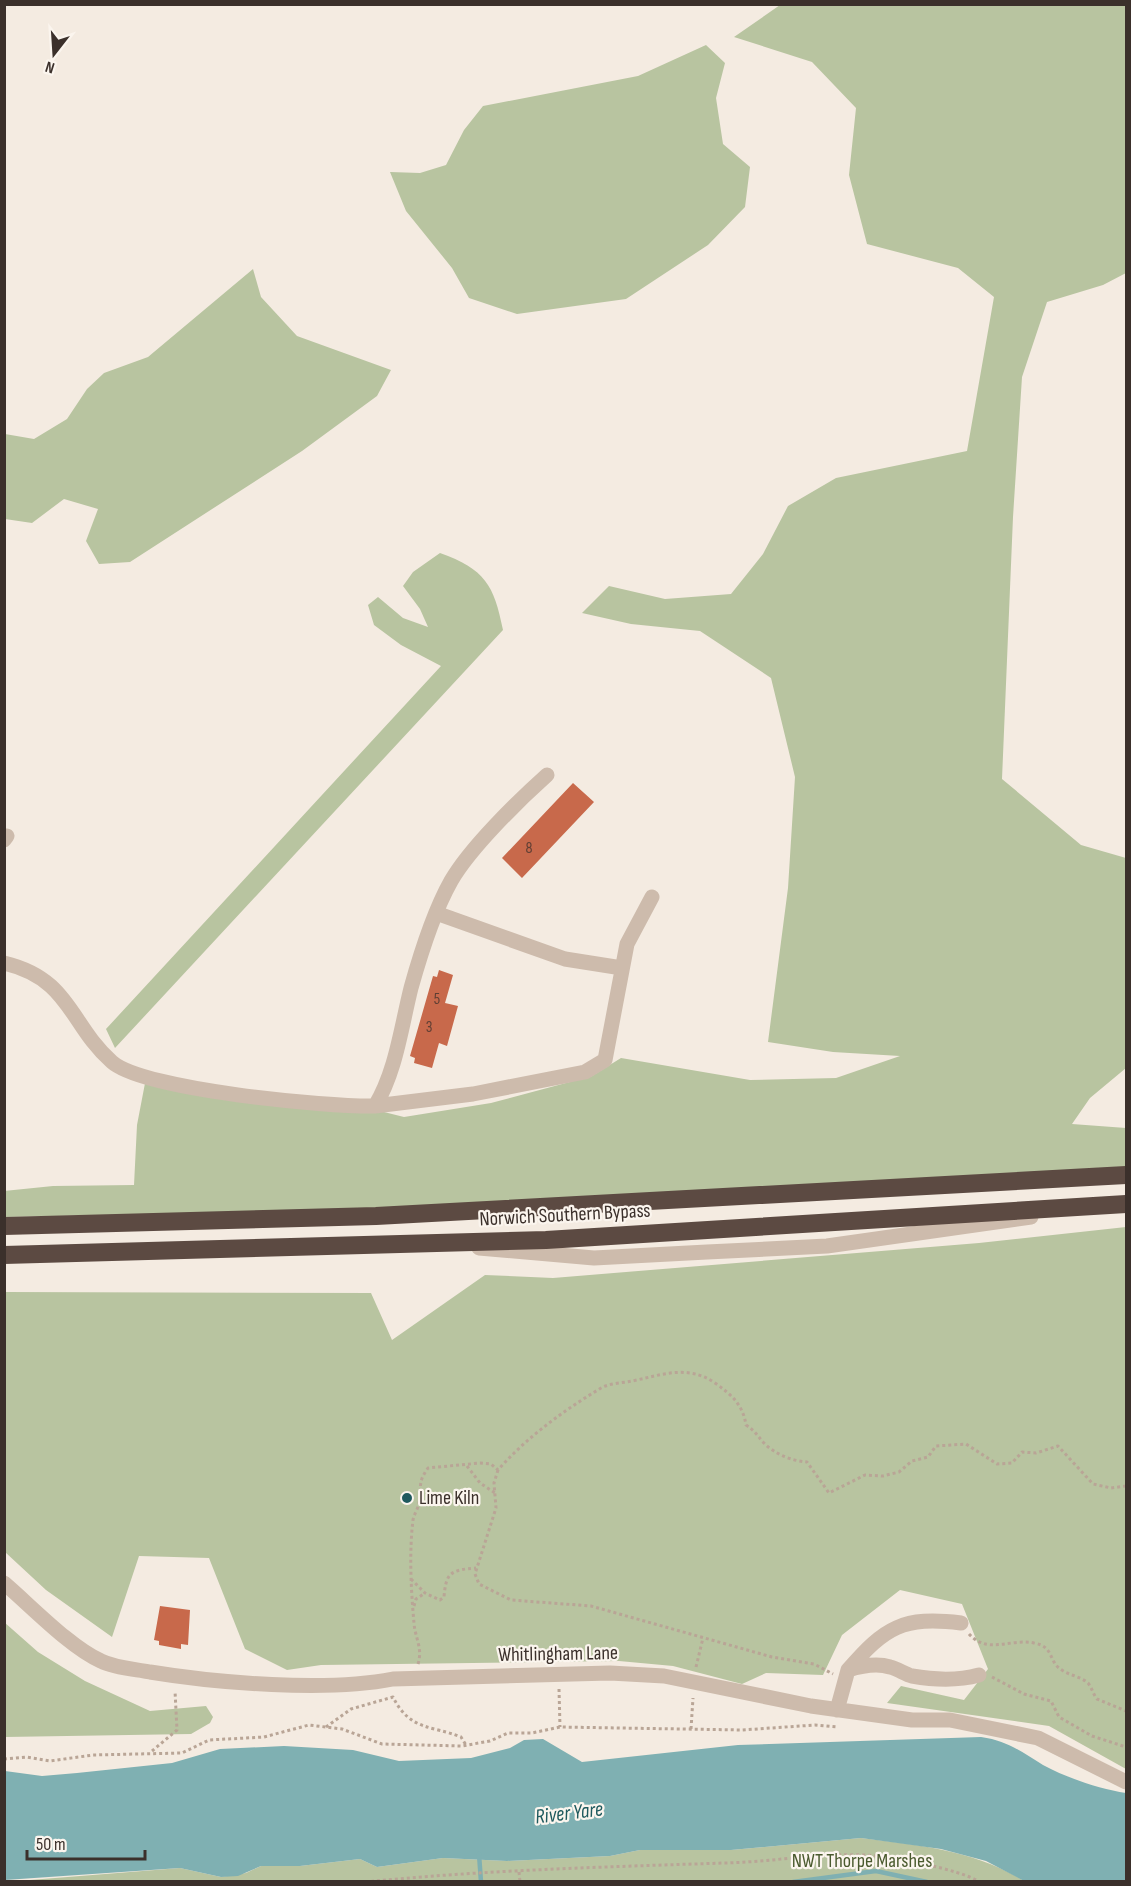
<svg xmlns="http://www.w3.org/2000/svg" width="1131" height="1886" font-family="'Sofia Sans Condensed',sans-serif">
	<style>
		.green { fill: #b8c4a0 }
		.water { fill: #7fb0b2 }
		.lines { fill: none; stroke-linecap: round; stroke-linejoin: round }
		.stream { stroke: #7fb0b2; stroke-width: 4.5 }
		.building { fill: #c8694b }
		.path { stroke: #b9a596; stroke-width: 3; stroke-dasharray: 3 3; stroke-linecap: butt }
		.minor { stroke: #cdbbac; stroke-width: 15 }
		.highway { stroke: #5c4a42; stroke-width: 18 }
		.poi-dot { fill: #1f5a5e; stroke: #fbf5ee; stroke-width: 2 }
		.labels { text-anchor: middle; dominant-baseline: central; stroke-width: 4.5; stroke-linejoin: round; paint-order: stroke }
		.number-label { font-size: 16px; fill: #5e3e33 }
		.street-label { font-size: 20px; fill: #3b302b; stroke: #fbf5ee }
		.poi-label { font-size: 20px; fill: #3b302b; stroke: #fbf5ee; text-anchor: start }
		.park-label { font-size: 20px; fill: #4a5a2e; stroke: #fbf5ee }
		.water-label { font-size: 21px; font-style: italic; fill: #1f5a5e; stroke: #fbf5ee }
	</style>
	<rect width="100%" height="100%" fill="#f4ebe1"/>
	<path class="green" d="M780,5H1126V273L1103,285L1047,302L1022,377L1013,517L1002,779L1081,845L1126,858V1068L1090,1098L1072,1124L1126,1128V1169L375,1210L5,1217L4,1191L53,1186L134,1185L137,1125L146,1078L360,1106L404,1117L491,1103L592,1076L621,1058L750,1080L836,1078L900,1056L833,1052L768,1042L788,888L795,777L771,678L700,631L631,624L582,613L609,586L665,599L731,594L763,554L788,506L836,478L967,451L994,297L958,268L867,244L849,175L856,108L812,62L734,37Z
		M706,45L725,63L716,98L723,144L750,167L745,207L708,245L626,299L517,314L469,298L452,268L406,211L390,172L420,173L446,165L464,130L483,106L638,76Z
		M253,269L261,297L297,336L391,370L377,396L302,451L130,562L99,564L86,541L98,509L64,499L32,523L5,519V434L34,439L67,419L87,389L104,373L148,357Z
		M440,553C485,569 494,585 503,630L115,1048L106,1029L441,666L401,645L374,625L368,605L378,597L403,618L428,627L420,609L403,586L413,572Z
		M1126,1227V1769L1049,1726L887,1703L901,1686L964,1700L988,1669L962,1604L900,1590L842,1635L823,1675L766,1673L742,1684L673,1666L619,1661L321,1665L287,1670L245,1649L209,1558L139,1556L112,1637L46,1590L5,1552L4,1292L371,1293L392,1340L485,1275L553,1278L979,1243Z
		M4,1622L38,1652L85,1681L150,1711L206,1706L213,1717L210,1723L191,1734L5,1737Z
		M861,1838C917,1845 975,1850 1024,1881L5,1882L180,1868L221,1877L246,1873L261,1866H300L360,1859L377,1867L443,1858L507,1861L610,1856L640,1850H731Z"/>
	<path class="water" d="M981,1737C1008,1741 1020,1751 1043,1765C1067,1778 1100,1789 1126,1793V1881H1024L986,1861L941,1849L861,1838L731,1850H640L610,1856L507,1861L443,1858L377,1867L360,1859L300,1866H261L238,1876L221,1877L180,1868L5,1880V1771L42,1776L77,1773L172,1763L220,1749L284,1746L353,1750L399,1761L471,1758L510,1748L524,1740L543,1739L582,1762L738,1745Z"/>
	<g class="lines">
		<path class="stream" d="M479,1854L481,1882
			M793,1882L876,1871L927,1882"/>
	</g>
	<path class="building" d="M573,783L594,802L522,878L502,858Z
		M439,970L453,975L445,1003L458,1006L447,1046L439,1043L432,1068L414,1063L415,1058L410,1056L433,976L437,977Z
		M160,1606L190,1610L188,1645L181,1644V1649L159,1645V1641L154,1640Z"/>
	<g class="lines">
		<path class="path" d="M467,1466L480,1483L495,1493
			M498,1470L494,1483L496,1508L475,1574L479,1584L511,1600L591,1606L772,1657L814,1664L833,1674
			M411,1579L425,1593L440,1600L444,1597C446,1572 451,1570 476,1568
			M414,1606L416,1599L425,1593
			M969,1634C988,1655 1010,1638 1034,1643C1053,1646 1049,1660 1059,1668C1067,1675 1080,1676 1088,1683C1092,1688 1093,1694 1097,1699L1126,1711
			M418,1664C423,1648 415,1638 414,1623C411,1590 409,1553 413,1520C414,1514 418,1509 419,1503C423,1486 416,1485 428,1468L480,1463L491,1464L498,1470C527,1437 563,1411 601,1388C610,1383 622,1383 632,1381C662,1375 687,1364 715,1383C732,1395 743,1405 746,1425C755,1431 757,1435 763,1442C774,1454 792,1461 807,1462L829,1493L865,1475L883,1476L899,1472L912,1461L928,1457L936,1446L966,1444L997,1464L1012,1463L1022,1452L1036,1453L1058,1446L1093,1484L1111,1488L1126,1486
			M696,1667L703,1638
			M992,1677L1024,1694L1051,1701L1059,1717L1092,1736L1126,1747
			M559,1689L560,1727
			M326,1727L351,1709L393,1697C410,1731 431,1725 461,1737L466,1745
			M691,1729L693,1698
			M152,1751L177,1730L175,1691
			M4,1759L27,1757L50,1761L93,1755L182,1753L209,1740L264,1737L309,1725L342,1729L382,1744L462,1746L490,1741L508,1733H532L560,1727L742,1730L815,1725L837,1727
			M519,1872L520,1882
			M365,1882C484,1870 605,1867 724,1863C771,1862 818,1853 865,1855C890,1856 959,1869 980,1882"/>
		<path class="minor" d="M4,840L7,836
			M436,913L565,959L622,968
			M4,963C71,979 69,1024 112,1062C144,1090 327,1107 375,1106C396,1071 401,1028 411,988C421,952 433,913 451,881C470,848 518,801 547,775
			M375,1106L473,1094L585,1072L605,1060L627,944L652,897
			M479,1248L594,1258L707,1252L827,1246L1031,1217
			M4,1583C31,1606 71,1648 101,1661C115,1668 134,1669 150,1672C217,1683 327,1692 393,1679L610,1673L664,1676L811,1706L912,1720H950L1038,1738L1126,1782
			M848,1670C885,1627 903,1616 961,1623
			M837,1710L848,1670C861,1666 877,1663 890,1667C898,1669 905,1674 912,1676C935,1680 957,1681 979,1675"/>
		<path class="highway" d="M4,1226L376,1216L1126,1175
			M4,1255L546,1240L1126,1204"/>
	</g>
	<circle class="poi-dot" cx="407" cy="1498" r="6"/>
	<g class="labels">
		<g class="number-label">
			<text x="529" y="848">8</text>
			<text x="437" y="999">5</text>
			<text x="429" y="1027">3</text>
		</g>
		<g class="street-label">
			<text transform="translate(565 1215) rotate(-3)">Norwich Southern Bypass</text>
			<text transform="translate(558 1654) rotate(-1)">Whitlingham Lane</text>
		</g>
		<g class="poi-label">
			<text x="419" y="1498">Lime Kiln</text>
		</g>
		<g class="park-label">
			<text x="862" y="1861">NWT Thorpe Marshes</text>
		</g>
		<g class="water-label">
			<text transform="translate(569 1813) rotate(-7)">River Yare</text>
		</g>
	</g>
	<rect width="1131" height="1886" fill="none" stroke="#3b302b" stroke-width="12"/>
	<g transform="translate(54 54) rotate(197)" stroke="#fbf5ee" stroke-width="4.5" paint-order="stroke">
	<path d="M0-4.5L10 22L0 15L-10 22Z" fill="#3b302b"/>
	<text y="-9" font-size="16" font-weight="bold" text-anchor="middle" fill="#3b302b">N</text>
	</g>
	<path d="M27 1850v9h118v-9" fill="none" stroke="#3b302b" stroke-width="3"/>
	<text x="36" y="1850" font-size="18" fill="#3b302b" stroke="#fbf5ee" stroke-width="4.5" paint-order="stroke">50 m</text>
</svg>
